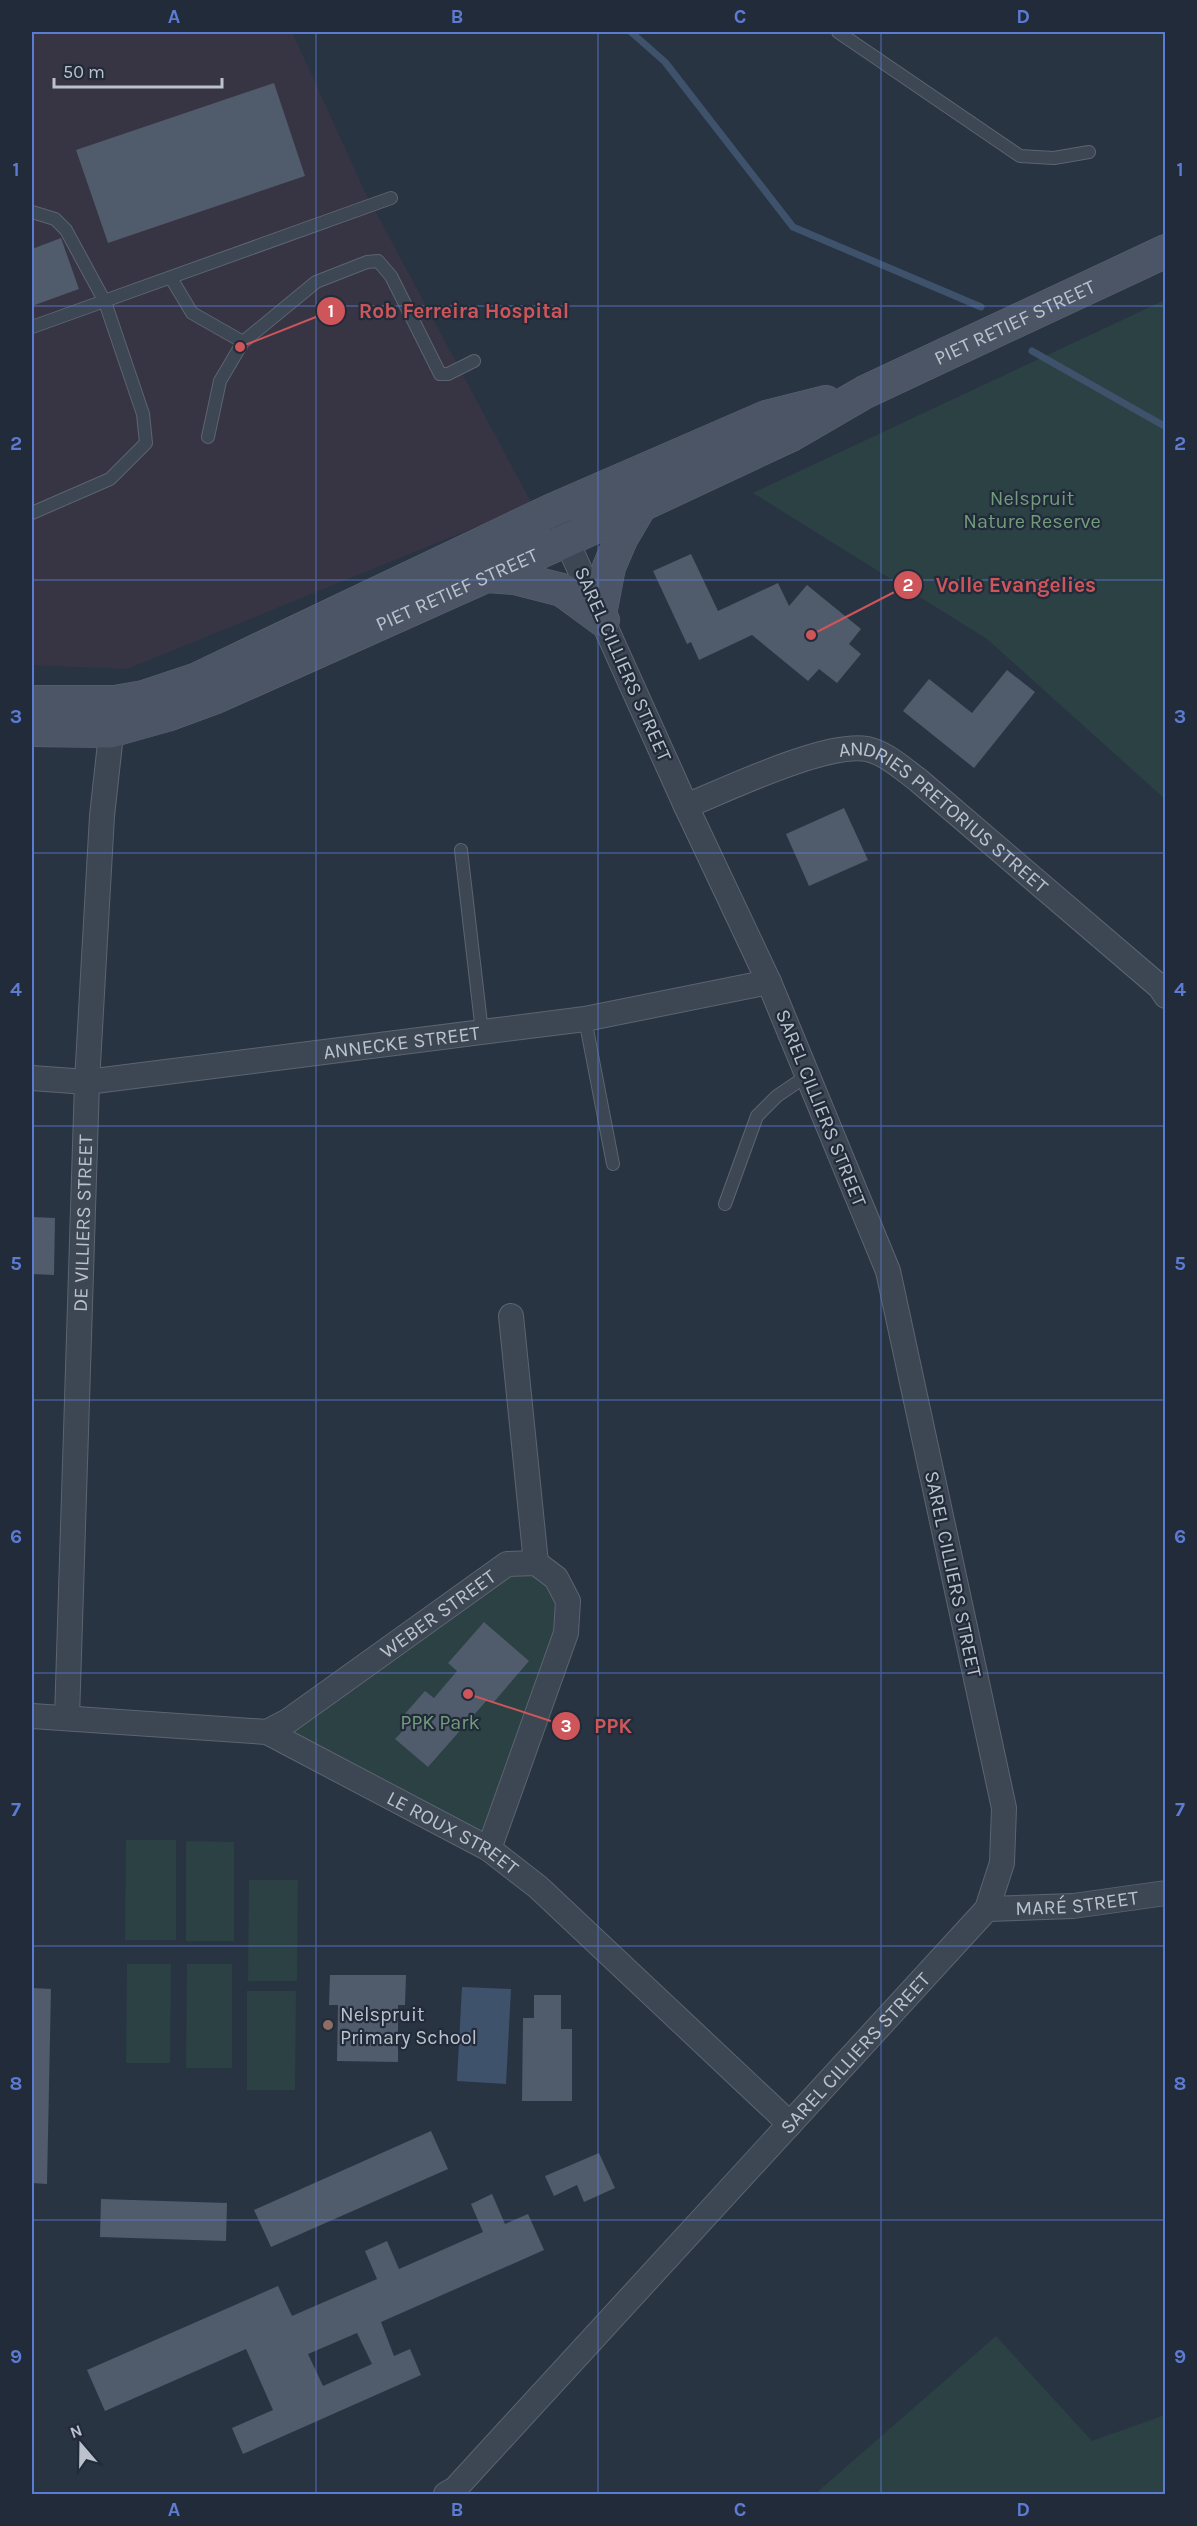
<svg xmlns="http://www.w3.org/2000/svg" width="1197" height="2526" font-family="Karla,sans-serif">
	<style>
		.medical { fill: #373544 }
		.green { fill: #2b4144 }
		.water { fill: #3f526c }
		.lines { fill: none; stroke-linecap: round; stroke-linejoin: round }
		.stream { stroke: #3f526c; stroke-width: 7 }
		.building { fill: #505b6c; fill-rule: evenodd }
		.lane-casing { stroke: #5c6470; stroke-width: 14 }
		.street-casing { stroke: #5c6470; stroke-width: 26 }
		.secondary-casing { stroke: #5c6470; stroke-width: 34 }
		.lane { stroke: #3d4653; stroke-width: 12 }
		.street { stroke: #3d4653; stroke-width: 24 }
		.secondary { stroke: #4b5566; stroke-width: 33 }
		.grid { fill: none; stroke: #5c7cd4; stroke-width: 1.5; stroke-opacity: 0.55 }
		.education-dot { fill: #8d6e63; stroke: #222b39; stroke-width: 2 }
		.labels { text-anchor: middle; dominant-baseline: central; stroke-width: 4.5; stroke-linejoin: round; paint-order: stroke }
		.street-label { font-size: 20px; fill: #bbc2cd; stroke: #222b39 }
		.park-label { font-size: 20px; fill: #739c7c; stroke: #222b39 }
		.poi-label { font-size: 20px; fill: #bbc2cd; stroke: #222b39; text-anchor: start }
		.leader { fill: none; stroke: #ce565a; stroke-width: 2 }
		.callout-dot { fill: #ce565a; stroke: #222b39; stroke-width: 2 }
		.mark-label { font-size: 18px; text-anchor: middle; font-weight: bold; fill: #fff }
		.callout-label { font-size: 21px; text-anchor: middle; font-weight: bold; fill: #ce565a; stroke: #222b39; stroke-width: 4.5; stroke-linejoin: round; paint-order: stroke }
		.neatline { fill: none; stroke: #5c7cd4; stroke-width: 2 }
		.grid-label { font-size: 20px; text-anchor: middle; font-weight: bold; fill: #5c7cd4 }
	</style>
	<rect width="100%" height="100%" fill="#293443"/>
	<path class="medical" d="M32,32H292L364,190L532,504L127,669L32,665Z"/>
	<path class="green" d="M1165,300V799L987,639L753,493Z
		M507,1564L537,1566L568,1601L489,1849L267,1732Z
		M126,1840H176V1940H125Z
		M186,1841L234,1842V1941H186Z
		M249,1880H298L297,1981H248Z
		M127,1964H171L170,2063H126Z
		M187,1964H232V2068H186Z
		M247,1991H296L295,2090H247Z
		M996,2336L1092,2441L1165,2415V2494H815Z"/>
	<path class="water" d="M462,1987L511,1989L506,2084L457,2081Z"/>
	<g class="lines">
		<path class="stream" d="M631,32L665,62L793,227L981,307
			M1032,351L1166,427"/>
	</g>
	<path class="building" d="M274,83L305,176L108,243L76,150Z
		M61,238L79,289L32,306V249Z
		M691,554L718,611L778,583L789,606L807,585L861,629L849,644L861,654L837,683L819,669L808,681L752,635L699,660L691,642L687,644L653,571Z
		M1007,670L1035,692L974,768L903,711L929,679L972,713Z
		M844,808L868,860L809,886L786,834Z
		M32,1217L55,1218L54,1275L32,1274Z
		M484,1622L529,1661L493,1703L488,1699L428,1767L395,1739L409,1724L402,1717L425,1691L434,1698L457,1671L448,1663Z
		M330,1975H406L405,2005H398V2062L337,2061L338,2005H329Z
		M32,1988L51,1989L47,2184L32,2183Z
		M534,1995H561V2029H572V2101H522L523,2018H534Z
		M431,2131L448,2169L271,2247L254,2210Z
		M599,2153L615,2188L584,2202L577,2185L554,2196L545,2176Z
		M492,2194L505,2224L528,2214L544,2250L381,2322L394,2356L410,2349L421,2375L243,2454L232,2428L273,2410L246,2349L105,2411L87,2370L278,2286L292,2316L377,2279L365,2251L387,2241L399,2269L483,2232L471,2204ZM357,2333L372,2364L323,2386L308,2354Z
		M101,2199L227,2203L226,2241L100,2237Z"/>
	<g class="lines">
		<defs>
			<path id="lane" d="M838,32L1020,156L1054,158L1089,152
				M32,212L55,219L66,230L105,302L143,414L146,443L110,479L32,513
				M171,278L192,313L243,342
				M32,327L391,198
				M208,437L220,381L243,342L316,282L367,262L378,261L391,276L440,374H448L474,361
				M461,850L482,1032
				M585,1019L613,1164
				M725,1204L757,1116L777,1096L808,1075"/>
			<g id="street">
				<path id="s1" d="M686,806C728,789 825,742 867,749C886,753 903,769 918,780L1160,987L1166,996"/>
				<path id="s2" d="M32,1078L87,1082L585,1019L769,982"/>
				<path d="M511,1316L536,1563"/>
				<path id="s3" d="M32,1716L267,1732L489,1849L538,1887L790,2124"/>
				<path id="s4" d="M67,1718L87,1082L102,816L113,716"/>
				<path id="s5" d="M267,1732L288,1721L507,1564L536,1563L556,1578L568,1601L566,1633L489,1849"/>
				<path id="s6" d="M987,1909L1073,1906L1166,1893"/>
				<path id="s7" d="M446,2494L455,2489L987,1909L1002,1863L1004,1808L888,1271L769,982L686,806L560,526"/>
			</g>
			<g id="secondary">
				<path d="M487,576L515,578L562,590L603,620"/>
				<path d="M600,614L609,567L621,539L641,505"/>
				<path d="M32,702H115L144,697L195,680L552,510L766,417L826,402"/>
				<path id="s8" d="M32,730L110,731L167,715L216,697L567,540L791,435L865,392L1166,251"/>
			</g>
		</defs>
		<use href="#lane" class="lane-casing"/>
		<use href="#street" class="street-casing"/>
		<use href="#secondary" class="secondary-casing"/>
		<use href="#lane" class="lane"/>
		<use href="#street" class="street"/>
		<use href="#secondary" class="secondary"/>
	</g>
	<path class="grid" d="M316,32V2494M598,32V2494M881,32V2494M32,306H1166M32,580H1166M32,853H1166M32,1126H1166M32,1400H1166M32,1673H1166M32,1946H1166M32,2220H1166"/>
	<circle class="education-dot" cx="328" cy="2025" r="6"/>
	<g class="labels">
		<g class="street-label">
			<text stroke="none"><textPath href="#s8" startOffset="1072">PIET RETIEF STREET</textPath></text>
			<text stroke="none"><textPath href="#s8" startOffset="453">PIET RETIEF STREET</textPath></text>
			<text transform="translate(623 664) rotate(66)">SAREL CILLIERS STREET</text>
			<text stroke="none"><textPath href="#s1" startOffset="291">ANDRIES PRETORIUS STREET</textPath></text>
			<text stroke="none"><textPath href="#s2" startOffset="372">ANNECKE STREET</textPath></text>
			<text transform="translate(821 1108) rotate(68)">SAREL CILLIERS STREET</text>
			<text stroke="none"><textPath href="#s4" startOffset="495">DE VILLIERS STREET</textPath></text>
			<text transform="translate(953 1574) rotate(78)">SAREL CILLIERS STREET</text>
			<text stroke="none"><textPath href="#s5" startOffset="208">WEBER STREET</textPath></text>
			<text stroke="none"><textPath href="#s3" startOffset="447">LE ROUX STREET</textPath></text>
			<text stroke="none"><textPath href="#s6" startOffset="90">MARÉ STREET</textPath></text>
			<text stroke="none"><textPath href="#s7" startOffset="602">SAREL CILLIERS STREET</textPath></text>
		</g>
		<g class="park-label">
			<text x="1032" y="498">Nelspruit<tspan x="1032" dy="23">Nature Reserve</tspan></text>
			<text x="440" y="1722">PPK Park</text>
		</g>
		<g class="poi-label">
			<text x="340" y="2014">Nelspruit<tspan x="340" dy="23">Primary School</tspan></text>
		</g>
	</g>
	<path class="leader" d="M240 347L331 311M811 635L908 585M468 1694L566 1726"/>
	<g class="callout-dot">
		<circle cx="240" cy="347" r="6"/>
		<circle cx="811" cy="635" r="6"/>
		<circle cx="468" cy="1694" r="6"/>
		<circle cx="331" cy="311" r="15"/>
		<circle cx="908" cy="585" r="15"/>
		<circle cx="566" cy="1726" r="15"/>
	</g>
	<g class="mark-label">
		<text x="331" y="317">1</text>
		<text x="908" y="591">2</text>
		<text x="566" y="1732">3</text>
	</g>
	<g class="callout-label">
		<text x="464" y="318">Rob Ferreira Hospital</text>
		<text x="1016" y="592">Volle Evangelies</text>
		<text x="613" y="1733">PPK</text>
	</g>
	<rect width="1197" height="2526" fill="none" stroke="#222b39" stroke-width="66"/>
	<g transform="translate(81 2445) rotate(340)" stroke="#222b39" stroke-width="4.5" paint-order="stroke">
	<path d="M0-4.5L10 22L0 15L-10 22Z" fill="#bbc2cd"/>
	<text y="-9" font-size="16" font-weight="bold" text-anchor="middle" fill="#bbc2cd">N</text>
	</g>
	<path d="M54 78v9h168v-9" fill="none" stroke="#bbc2cd" stroke-width="3"/>
	<text x="63" y="78" font-size="18" fill="#bbc2cd" stroke="#222b39" stroke-width="4.5" paint-order="stroke">50 m</text>
	<rect x="33" y="33" width="1131" height="2460" class="neatline"/>
	<g class="grid-label">
		<text x="174" y="23">A</text>
		<text x="457" y="23">B</text>
		<text x="740" y="23">C</text>
		<text x="1023" y="23">D</text>
		<text x="16" y="176">1</text>
		<text x="1180" y="176">1</text>
		<text x="16" y="450">2</text>
		<text x="1180" y="450">2</text>
		<text x="16" y="723">3</text>
		<text x="1180" y="723">3</text>
		<text x="16" y="996">4</text>
		<text x="1180" y="996">4</text>
		<text x="16" y="1270">5</text>
		<text x="1180" y="1270">5</text>
		<text x="16" y="1543">6</text>
		<text x="1180" y="1543">6</text>
		<text x="16" y="1816">7</text>
		<text x="1180" y="1816">7</text>
		<text x="16" y="2090">8</text>
		<text x="1180" y="2090">8</text>
		<text x="16" y="2363">9</text>
		<text x="1180" y="2363">9</text>
		<text x="174" y="2516">A</text>
		<text x="457" y="2516">B</text>
		<text x="740" y="2516">C</text>
		<text x="1023" y="2516">D</text>
	</g>
</svg>
